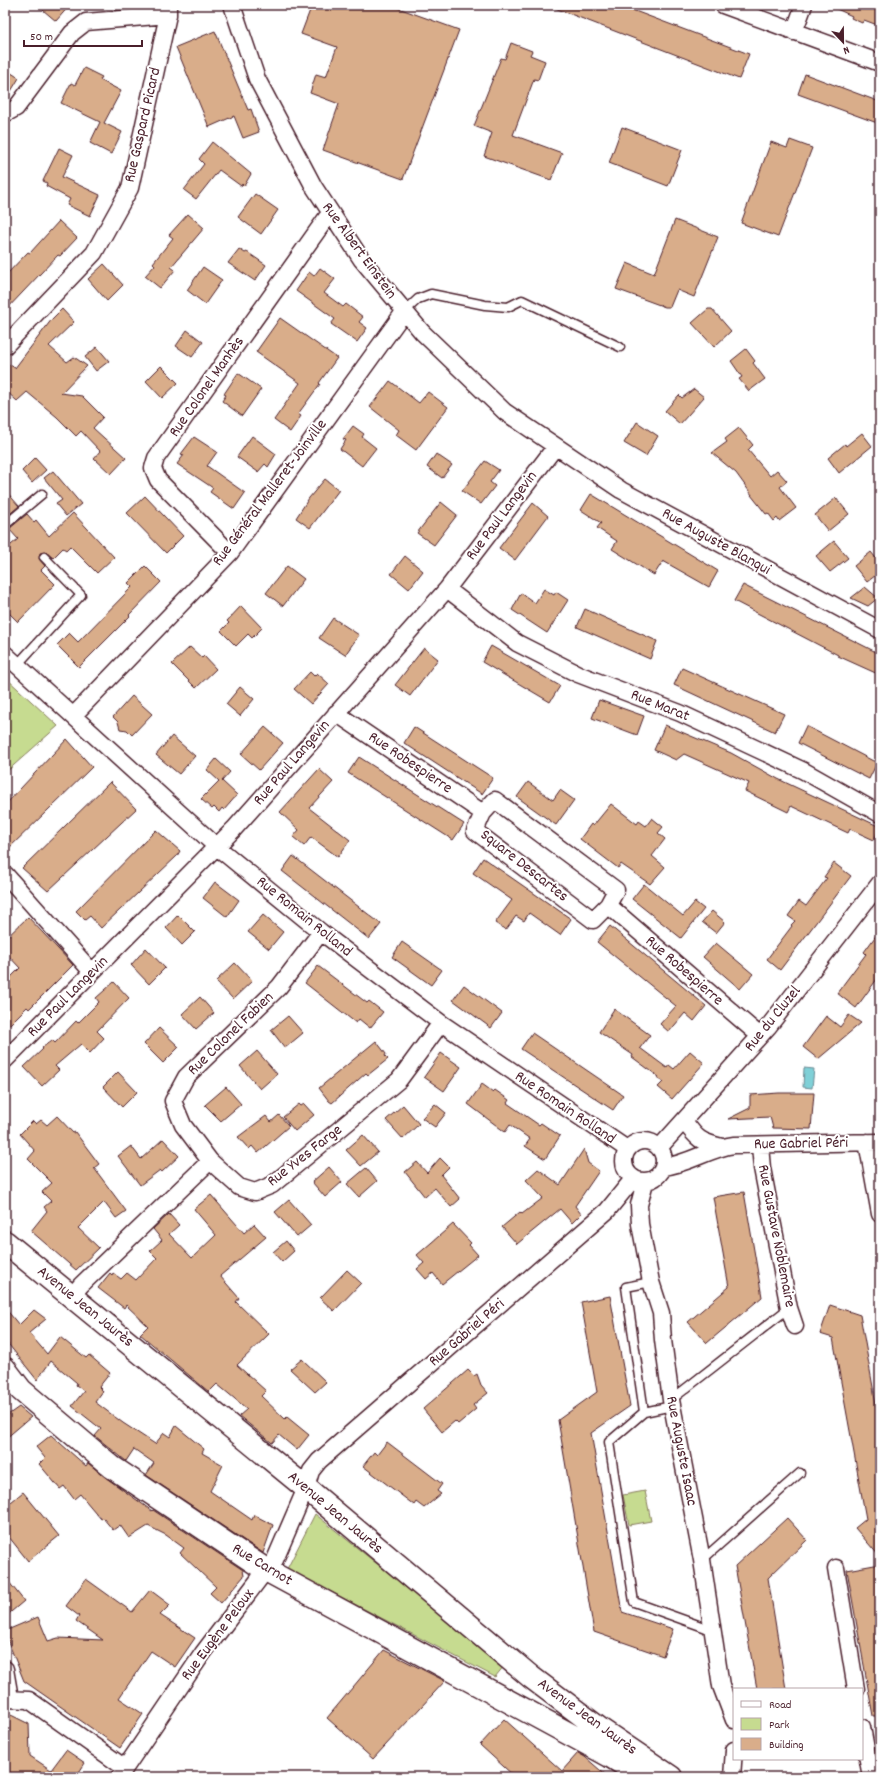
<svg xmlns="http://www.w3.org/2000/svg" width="885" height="1782" font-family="Dekko,sans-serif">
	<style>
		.green { fill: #c6db90; stroke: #887d5e }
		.water { fill: #7fd0d7; stroke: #6a8992 }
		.building { fill: #d9ad8a; stroke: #4a1f2b }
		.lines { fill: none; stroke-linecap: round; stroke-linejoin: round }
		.lane-casing { stroke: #4a1f2b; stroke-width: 11 }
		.street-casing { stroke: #4a1f2b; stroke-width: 19 }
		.secondary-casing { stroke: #4a1f2b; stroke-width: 25 }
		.lane { stroke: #fff; stroke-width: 8 }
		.street { stroke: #fff; stroke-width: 16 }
		.secondary { stroke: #fff; stroke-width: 22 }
		.labels { text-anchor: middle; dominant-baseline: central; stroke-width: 4; stroke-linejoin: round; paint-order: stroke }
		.street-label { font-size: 16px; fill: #4a1f2b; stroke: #fff }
	</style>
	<rect width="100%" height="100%" fill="#fff"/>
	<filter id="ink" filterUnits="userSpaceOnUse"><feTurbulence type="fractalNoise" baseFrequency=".025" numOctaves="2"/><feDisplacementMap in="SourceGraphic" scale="8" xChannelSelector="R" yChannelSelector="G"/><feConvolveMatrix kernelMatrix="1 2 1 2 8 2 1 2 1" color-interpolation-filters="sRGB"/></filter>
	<g filter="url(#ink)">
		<path class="green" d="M5,677L58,726L5,773Z
			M645,1491L651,1521L629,1525L623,1495Z
			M315,1514L504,1666L495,1677L287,1569Z"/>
		<path class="water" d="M804,1068L814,1069L812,1088L803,1087Z"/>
		<path class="building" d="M37,5H70L56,21Z
			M312,5H390L459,30L403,179L323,150L339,104L310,93L316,74L326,77L337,47L301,34Z
			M547,5H619L749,54L739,79Z
			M828,5H880V26L864,20L862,23L851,18L852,16Z
			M215,31L248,110L251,109L259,132L243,138L234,116L209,127L176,47Z
			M511,43L532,51L530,55L545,61L538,80L534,79L513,135L562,153L551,180L484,156L492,133L474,126L501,58L505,59Z
			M84,68L102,77L100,80L121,91L104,123L122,132L111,154L90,143L100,122L61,103L71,83L75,85Z
			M5,69L19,78L5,101Z
			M805,74L880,102V124L798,94Z
			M622,127L682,150L668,186L609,163Z
			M790,140L812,148L778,237L741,223L771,142L787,148Z
			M212,142L251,174L244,186L242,184L241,186L219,170L196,199L184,190L204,164L199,159Z
			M59,148L73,155L62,177L100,195L90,216L67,205L70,199L46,186L47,183L43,181Z
			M255,194L278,210L261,234L238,217Z
			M188,214L204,228L171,267L175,270L160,288L145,276L155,265L153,263L173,238L169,235Z
			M675,220L718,237L694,297L677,290L670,307H665L616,289L627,263L654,274Z
			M59,221L77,238L60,256L58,255L5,311V276L28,252L30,253Z
			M239,249L245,253L247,252L266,265L255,281L228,263Z
			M104,264L123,285L107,301L88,279Z
			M203,267L222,280L205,304L187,290Z
			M320,268L335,279L324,293L343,307L346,304L363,317L359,322L367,328L357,342L331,324L335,319L296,291L309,272L314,276Z
			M62,309L74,322L49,346L67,362L74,357L87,366L61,393L82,396L103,417L93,428L126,458L111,474L94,458L100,451L81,431L76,436L57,417L27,392L17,401L5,390V362L15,368L52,319Z
			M708,309H712L731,331L714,347L692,323Z
			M280,318L337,358L319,383L320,384L298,414L301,416L290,432L274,420L300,383L256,352Z
			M187,330L203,342L192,357L176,346Z
			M97,347L109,361L96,371L85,357Z
			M746,349L755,361L753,363L765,379L749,391L739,379L742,377L731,361Z
			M161,366L178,383L162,398L146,381Z
			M238,373L261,389L242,416L222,401L226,395L224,394Z
			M390,381L419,403L428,392L448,407L416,450L396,435L399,430L370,407Z
			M694,389L704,397L680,424L665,411L679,395L682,398Z
			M637,422L658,436L646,456L624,443Z
			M353,426L364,434L362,437L376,448L362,466L340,449L346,440L343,439Z
			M739,428L753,445L748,450L770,476L777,470L787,481L780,487L796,508L779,521L777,518L774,521L768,513L766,514L751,495H752L736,473L712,453L727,442L725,439Z
			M862,433L872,446L839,473L828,458L845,444L846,446Z
			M252,436L276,454L268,467L265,464L258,472L237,457Z
			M194,437L217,452L207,466L245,493L234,509L210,492L213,488L177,464L184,455L181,454Z
			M436,454L452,465L442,478L427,467Z
			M35,458L46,470L32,483L22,471Z
			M485,461L499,470L490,482L495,486L481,504L462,491Z
			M53,471L81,504L66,516L56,504L62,500L44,478Z
			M325,479L339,490L310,528L296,518L309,498Z
			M5,490L19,506L5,518Z
			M591,494L718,571L709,587L663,561L654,575L612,549L617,541L597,528L601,523L581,510Z
			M145,496L183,536L166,553L127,513Z
			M836,498L849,514L828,531L815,515Z
			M441,502L457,515L434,545L417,533Z
			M533,503L548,516L515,560L499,548Z
			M73,513L114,557L97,573L70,546L66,550L63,548L53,558L46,552L40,553L39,559L45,566L41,570L55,584L18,622L5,609V550L18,539L9,529L27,514L34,522L36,520L49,536Z
			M834,541L848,558L830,572L816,556Z
			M871,552L880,563V572L867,582L854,566Z
			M405,556L423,571L409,589L391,574Z
			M145,566L161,582L129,615L130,616L79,667L57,645L69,633L78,642L132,587L128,583Z
			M287,566L304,579L283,606L266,593Z
			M743,585L880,654V675L838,656V655L734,601Z
			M865,587L878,598L868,606L851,598Z
			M544,589L554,595L556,592L568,600L547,633L512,610L521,593L535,603Z
			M241,606L262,628L252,638L248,634L236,646L221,631L229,623L227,621Z
			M585,609L657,641L650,659L577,627Z
			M333,618L359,635L345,655L319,638Z
			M491,646L560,686L550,702L482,662Z
			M190,647L202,658L204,656L216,669L196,688L172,664Z
			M424,648L438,659L410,696L395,685Z
			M682,668L784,714L775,732L674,685Z
			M310,672L314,676L317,673L329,684L311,704L294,689Z
			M240,687L254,699L240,716L226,704Z
			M132,696L152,714L132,735L127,730L120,729L118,722L113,717Z
			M599,700L644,716L637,735L592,718Z
			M665,725L731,753L778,779L880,827L874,840L850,829L848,833L791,806L788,812L745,791L749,783L684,754L676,760L654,750Z
			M806,726L877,763L869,779L798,743Z
			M265,727L283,743L259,770L241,754Z
			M414,727L493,778L482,794L404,743Z
			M172,736L195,756L179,774L156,755Z
			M67,739L92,767L5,852V805Z
			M359,757L464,824L453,840L348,773Z
			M216,759L230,772L222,781L237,795L224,810L222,808L219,812L214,807L212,809L201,799L219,781L207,770Z
			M319,769L333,782L309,808L350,840L338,857L311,837L304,846L293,837L299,830L280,812Z
			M110,782L136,809L48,891L22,868Z
			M528,782L553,800L560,790L574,800L556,825L517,797Z
			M611,804L637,824L639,821L646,826L652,818L663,827L658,833L665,839L652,856L665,867L650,884L621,864L618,868L580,839L591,824L593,826Z
			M156,830L180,851L177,856L101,928L90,916L85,920L76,911Z
			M293,856L381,924L369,939L282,871Z
			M483,858L571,919L560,935L529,913L524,921L516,916L506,930L495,923L512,900L473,873Z
			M834,863L851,876L780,970L767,959L792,926L791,925L795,921L788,916L799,901L806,906L827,878L824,877Z
			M215,882L239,900L227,917L203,898Z
			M644,884L683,916L695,902L704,909L681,938L632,899Z
			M712,911L725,922L716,933L702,922Z
			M178,915L195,932L182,945L166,928Z
			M263,915L283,932L269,949L248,932Z
			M28,917L73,965L29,1009L27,1007L5,1029V983L20,968L5,952V939Z
			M610,926L706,1006L694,1021L685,1013L669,1032L660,1024L676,1006L597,942Z
			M880,930V975L856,1008L837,993L866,954L864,952Z
			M402,942L442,970L431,985L392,957Z
			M716,943L753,974L740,989L703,957Z
			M146,948L165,968L149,984L131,965Z
			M235,963L252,981L233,999L216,981Z
			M318,966L367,1003L369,1001L383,1012L370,1028L359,1019L356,1023L305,983Z
			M114,982L129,998L97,1031L104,1038L90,1053L81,1044L55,1066L59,1070L42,1086L24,1067L43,1049L42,1048L52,1040L55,1043L76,1021L78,1023L99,1002L96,998Z
			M464,985L502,1013L491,1028L453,1000Z
			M200,997L214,1013L196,1029L182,1014Z
			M614,1009L650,1035L640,1048L667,1068L669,1065L674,1069L690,1051L704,1063L672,1099L658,1087L663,1082L658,1079L659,1077L632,1057L633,1055L599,1032Z
			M849,1015L861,1023L818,1059L803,1047L826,1016L840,1027Z
			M288,1016L303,1033L285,1048L271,1030Z
			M159,1028L179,1047L163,1063L144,1044Z
			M532,1033L623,1095L613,1110L521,1049Z
			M376,1041L386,1054L385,1056L388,1059L368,1075L366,1073L332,1103L329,1101L319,1088Z
			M257,1051L277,1074L260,1089L240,1066Z
			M441,1053L461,1067L444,1091L424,1077Z
			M118,1072L137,1092L122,1107L103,1087Z
			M482,1084L493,1092L495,1090L509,1100L507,1103L539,1125L541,1123L560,1136L545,1159L525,1146L530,1139L510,1125L505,1132L468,1104Z
			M226,1087L241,1104L221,1121L205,1105Z
			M779,1093H814L811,1129L773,1128L770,1117L728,1119L750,1108V1095Z
			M299,1104L301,1106L304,1104L314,1115L295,1131L283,1117Z
			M435,1104L446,1113L435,1127L422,1118Z
			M403,1105L419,1124L403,1139L386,1120Z
			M279,1115L289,1126L258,1153L252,1146L249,1149L238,1137L266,1116L271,1122Z
			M57,1116L73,1133L75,1132L99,1164L94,1168L126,1211L116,1218L104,1202L78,1228L99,1248L76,1270L31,1231L47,1211L44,1207L51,1201L42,1192L52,1183L28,1159L35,1151L20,1134L33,1121L36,1124L41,1120L47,1125Z
			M363,1135L378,1152L361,1166L346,1150Z
			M163,1139L179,1156L162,1172L160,1170L140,1185L118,1156L131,1146L141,1159Z
			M584,1149L588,1163L599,1171L575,1206L581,1214L572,1223L560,1209L517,1244L502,1227L520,1212L522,1214L543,1198L526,1180L538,1169L560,1185Z
			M440,1158L449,1167L441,1175L460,1199L451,1207L435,1188L425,1197L405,1172L417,1162L427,1173Z
			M329,1167L342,1182L325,1197L312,1182Z
			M366,1168L377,1181L359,1197L347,1184Z
			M744,1192L762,1297L707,1343L688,1322L729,1287L713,1197Z
			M211,1195L244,1233L254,1224L266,1237L220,1276L239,1298L236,1302L269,1334L237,1365L266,1391L261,1396L285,1419L287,1417L309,1435L297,1450L279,1435L272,1443L239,1416L247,1409L217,1384L209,1392L140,1334L148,1326L126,1305L124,1308L98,1288L110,1273L112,1275L113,1273L121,1279L127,1273L136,1280L157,1258L150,1251L162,1240L153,1229L169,1214L179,1225L169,1234L192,1258L216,1235L194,1209Z
			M289,1200L311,1225L297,1237L275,1212Z
			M453,1224L471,1243L469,1245L478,1255L442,1284L433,1273L426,1279L417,1269L424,1263L417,1255Z
			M286,1241L294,1251L282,1262L273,1252Z
			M347,1270L361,1283L334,1311L320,1298Z
			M610,1296L630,1406L591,1433L622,1612L673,1629L663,1656L594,1632L558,1420L597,1392L581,1302Z
			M830,1305L860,1315L880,1426V1557L855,1528L866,1519L833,1338L820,1334Z
			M5,1308L19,1325L34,1310L46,1319L29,1333L47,1354L60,1337L86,1358L89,1355L110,1373L99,1387L103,1391L95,1402L123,1423L155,1444L164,1433L170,1437L176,1426L204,1449L202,1453L223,1465L210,1491L252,1520L254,1515L273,1525L263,1553L146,1475L154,1463L134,1449L126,1461L95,1436L101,1429L72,1406L84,1391L76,1385L77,1383L51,1361L37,1380L5,1340Z
			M302,1359L326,1382L315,1392L290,1369Z
			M468,1370L474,1376L477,1374L481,1385L488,1393L473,1405L476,1409L458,1424L455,1421L442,1432L423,1409Z
			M19,1407L31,1417L5,1439V1417Z
			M51,1435L86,1466L88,1463L105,1477L152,1511L153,1510L243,1570L244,1576L221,1603L210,1593L216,1587L180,1553L184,1548L166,1535L148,1526L129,1538L120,1525L113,1530L103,1518L101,1519L80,1494L74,1499L64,1486L60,1489L39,1464L45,1458L36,1447Z
			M387,1442L442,1484L437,1491L441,1494L424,1508L416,1502L414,1505L363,1466L374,1452L377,1455Z
			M23,1492L59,1536L28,1561L5,1532V1507Z
			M787,1518L807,1540L768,1578L786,1689H757L735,1566Z
			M880,1564V1716H873L847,1570Z
			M5,1577L24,1601L5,1617Z
			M86,1579L132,1612L150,1590L170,1605L160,1615L195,1638L175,1667L151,1651L119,1698L143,1714L120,1748L24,1681L5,1634V1631L38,1617L48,1641L58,1638L103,1640L76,1621L79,1616L66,1606Z
			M384,1650L445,1681L373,1759L327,1718Z
			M5,1712L29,1724L30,1756L51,1770L66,1750L85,1763L76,1777H5Z
			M504,1719L562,1771L578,1753L585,1757L608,1777H515L480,1745Z"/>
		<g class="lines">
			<defs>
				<path id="lane" d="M404,312L418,299L431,294L485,305L508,307L522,300L620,347
					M5,525L42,494
					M17,665L81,595L44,557
					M671,1400L789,1308
					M672,1406L644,1412L609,1442L634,1602L712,1630
					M644,1412L626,1287L651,1282
					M702,1560L800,1473"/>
				<path id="street" d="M232,5L257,79L314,187L362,260L422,332L505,412L621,490L880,630
					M723,5L880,63
					M794,32L804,5
					M5,114L16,108L72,33L86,22L168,15
					M5,346L94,253L130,188L168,15V5
					M230,553L158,480L153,468L156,458L330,213
					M447,589L517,643L578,674L680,713L804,771L880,814
					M5,654L217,847L321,932L441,1023L627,1149
					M336,713L483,813
					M73,716L230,553L404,312
					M495,800L616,890L608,905L593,920L475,831L483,813Z
					M5,874L92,972
					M608,905L760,1036
					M321,932L279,987L186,1077L173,1101L183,1125L210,1161L239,1187L255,1192L272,1185L399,1080L441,1023
					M5,1060L234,829L447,589L556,446
					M684,1121C697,1139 700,1142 722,1147
					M624 1161a20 20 0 1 1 40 0a20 20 0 1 1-40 0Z
					M867,1142L880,1214
					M760,1146L762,1168L789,1308L795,1326
					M659,1148L768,1027L880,883
					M663,1167C689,1164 710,1148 734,1145L880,1142
					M645,1182L639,1205L640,1224L651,1282L661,1313L663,1340L671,1400L702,1560L721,1686L734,1720
					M72,1296L81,1285L210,1161
					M836,1568L856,1689
					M5,1669L10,1698
					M5,1699L29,1700L125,1768
					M862,1727L871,1777
					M119,1777L203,1653L266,1570L274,1562L306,1488L311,1471L319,1461L607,1211L633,1179
					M732,1777L734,1750"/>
				<path id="secondary" d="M5,1242L306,1488L531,1677L600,1729L671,1777
					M5,1369L21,1390L112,1467L266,1570L610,1756L644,1777"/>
			</defs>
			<use href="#lane" class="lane-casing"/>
			<use href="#street" class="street-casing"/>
			<use href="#secondary" class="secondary-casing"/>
			<use href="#lane" class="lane"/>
			<use href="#street" class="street"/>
			<use href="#secondary" class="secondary"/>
		</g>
	</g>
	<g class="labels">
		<g class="street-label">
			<text transform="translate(143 125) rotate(-77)">Rue Gaspard Picard</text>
			<text transform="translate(359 251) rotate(54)">Rue Albert Einstein</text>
			<text transform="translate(207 387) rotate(-55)">Rue Colonel Manhès</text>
			<text transform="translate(270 493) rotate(-53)">Rue Général Malleret-Joinville</text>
			<text transform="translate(502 516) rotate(-53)">Rue Paul Langevin</text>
			<text transform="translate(716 542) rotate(29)">Rue Auguste Blanqui</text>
			<text transform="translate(660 706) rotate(22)">Rue Marat</text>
			<text transform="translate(292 763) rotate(-49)">Rue Paul Langevin</text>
			<text transform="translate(410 763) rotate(34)">Rue Robespierre</text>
			<text transform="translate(524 866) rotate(38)">Square Descartes</text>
			<text transform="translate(304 917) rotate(39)">Rue Romain Rolland</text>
			<text transform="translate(684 971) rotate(41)">Rue Robespierre</text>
			<text transform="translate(68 997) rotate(-45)">Rue Paul Langevin</text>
			<text transform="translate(773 1019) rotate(-51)">Rue du Cluzel</text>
			<text transform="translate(231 1034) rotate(-44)">Rue Colonel Fabien</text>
			<text transform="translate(565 1108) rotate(34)">Rue Romain Rolland</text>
			<text transform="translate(801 1144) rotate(-1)">Rue Gabriel Péri</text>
			<text transform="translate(305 1156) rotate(-38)">Rue Yves Farge</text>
			<text transform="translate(776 1236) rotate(79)">Rue Gustave Noblemaire</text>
			<text transform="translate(85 1307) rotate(39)">Avenue Jean Jaurès</text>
			<text transform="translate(467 1333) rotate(-41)">Rue Gabriel Péri</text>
			<text transform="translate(681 1451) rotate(79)">Rue Auguste Isaac</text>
			<text transform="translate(335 1513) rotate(40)">Avenue Jean Jaurès</text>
			<text transform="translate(262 1565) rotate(31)">Rue Carnot</text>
			<text transform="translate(218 1635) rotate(-53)">Rue Eugène Peloux</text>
			<text transform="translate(587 1717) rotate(36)">Avenue Jean Jaurès</text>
		</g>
	</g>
	<rect width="885" height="1782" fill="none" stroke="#fff" stroke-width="20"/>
	<rect x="10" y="10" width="865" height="1762" fill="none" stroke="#4a1f2b" stroke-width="1.5" filter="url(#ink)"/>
	<rect x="733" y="1688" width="130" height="72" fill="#ffffff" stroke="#b7a5aa"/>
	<rect x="741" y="1701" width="20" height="6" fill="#ffffff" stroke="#b7a5aa"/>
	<text x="769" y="1708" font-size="12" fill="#4a1f2b">Road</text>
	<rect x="741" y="1718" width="20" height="12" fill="#c6db90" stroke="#b7a5aa"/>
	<text x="769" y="1728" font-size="12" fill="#4a1f2b">Park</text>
	<rect x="741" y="1738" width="20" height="12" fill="#d9ad8a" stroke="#b7a5aa"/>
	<text x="769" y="1748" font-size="12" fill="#4a1f2b">Building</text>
	<g transform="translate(843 42) rotate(158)" stroke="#ffffff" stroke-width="3" paint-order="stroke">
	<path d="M0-3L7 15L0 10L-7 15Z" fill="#4a1f2b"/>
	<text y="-6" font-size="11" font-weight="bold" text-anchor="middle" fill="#4a1f2b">N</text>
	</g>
	<path d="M24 40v6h118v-6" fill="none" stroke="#4a1f2b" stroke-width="2"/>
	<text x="30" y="40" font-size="12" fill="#4a1f2b" stroke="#ffffff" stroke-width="3" paint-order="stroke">50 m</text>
</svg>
